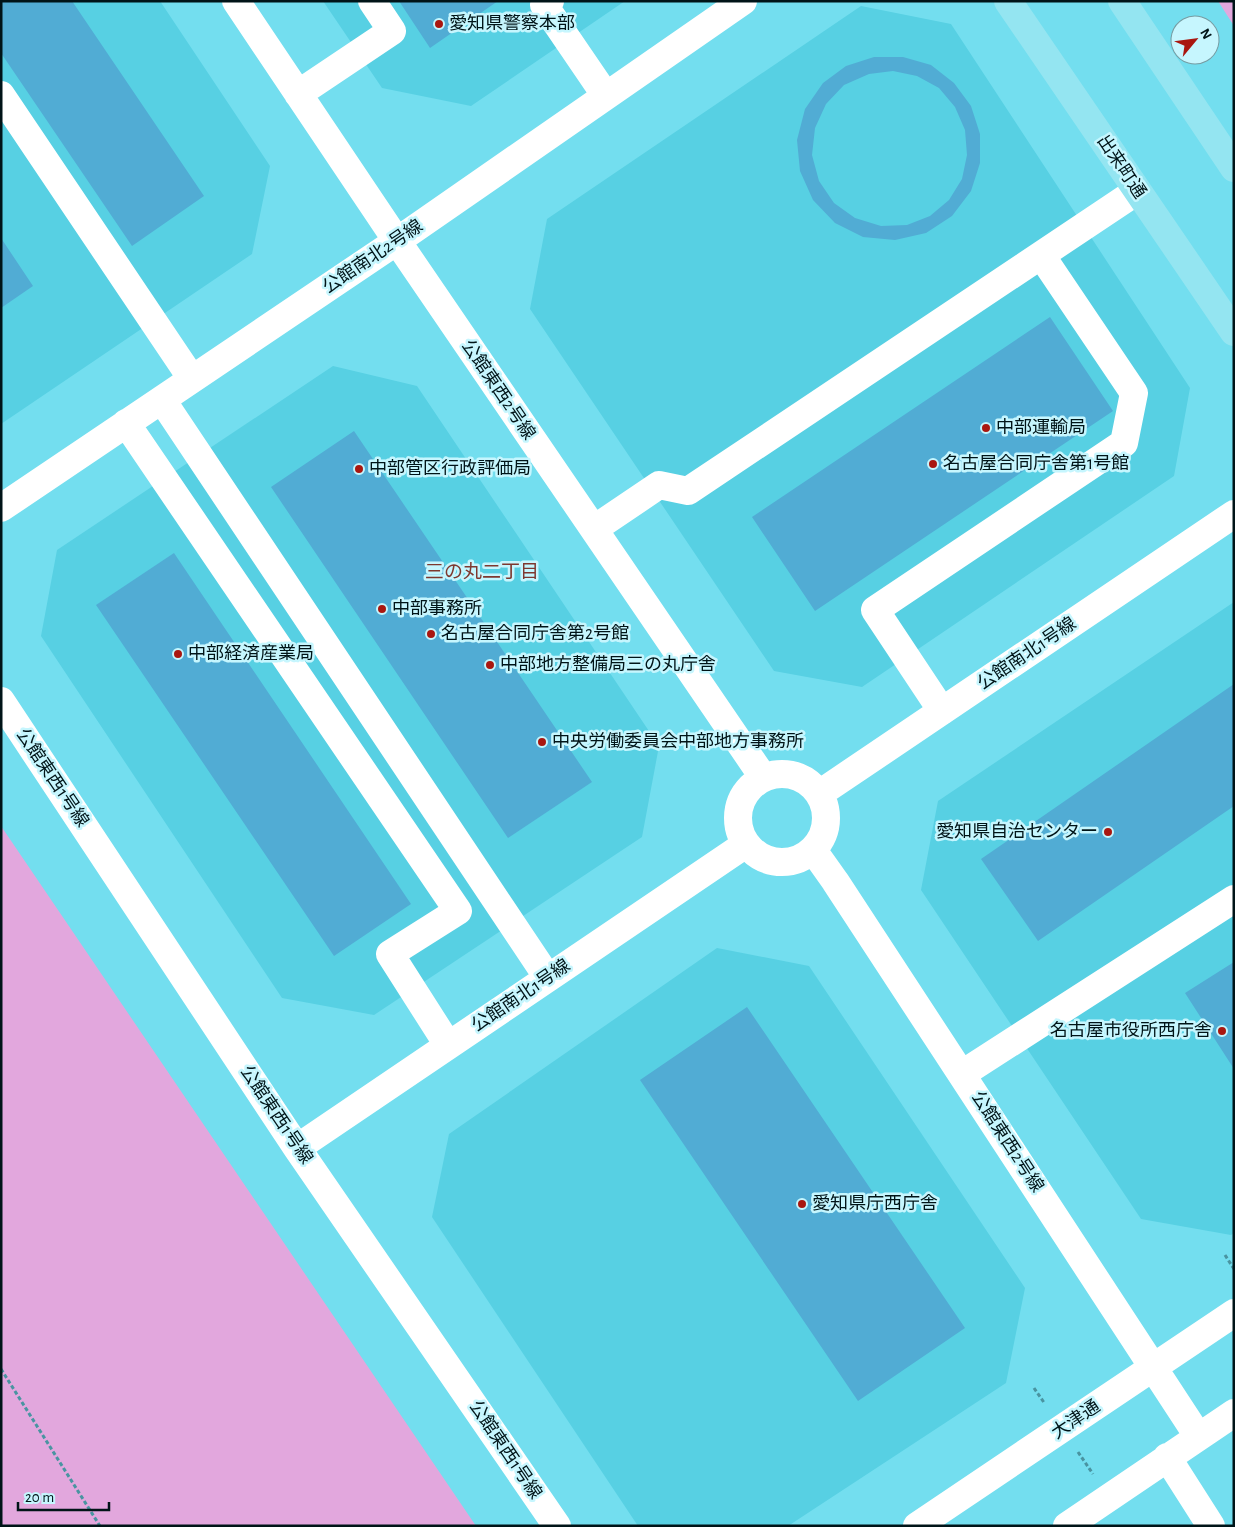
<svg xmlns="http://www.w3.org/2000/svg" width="1235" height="1527" font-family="'Alegreya Sans','Noto Sans JP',sans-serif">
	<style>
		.built { fill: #57d0e3 }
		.green { fill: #e2a7dd }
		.building { fill: #51acd4; fill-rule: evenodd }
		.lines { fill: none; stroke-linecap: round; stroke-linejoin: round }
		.path { stroke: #4994a1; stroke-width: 3; stroke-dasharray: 4 2.5; stroke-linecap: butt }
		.minor { stroke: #fff; stroke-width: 28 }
		.major { stroke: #94e5f1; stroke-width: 28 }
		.poi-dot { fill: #a91710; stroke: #c6f6fe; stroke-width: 2 }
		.labels { text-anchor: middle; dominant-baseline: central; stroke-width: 5; stroke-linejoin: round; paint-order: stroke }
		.poi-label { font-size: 18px; fill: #001418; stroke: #c6f6fe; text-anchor: start }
		.street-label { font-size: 18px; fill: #001418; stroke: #c6f6fe }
		.neighbourhood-label { font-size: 19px; fill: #7e382f; stroke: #c6f6fe }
	</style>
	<rect width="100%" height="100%" fill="#73deef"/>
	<path class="built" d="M1,1H160L270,166L252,254L1,424Z
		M323,1H625L471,106L382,88Z
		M861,6L951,24L1190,388L1174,476L862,687L774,671L530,309L547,219Z
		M333,366L417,386L659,746L642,837L374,1015L282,998L41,636L57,550Z
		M1234,602V1233L1231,1235L1141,1219L921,890L938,801Z
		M717,948L809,966L1025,1288L1006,1383L788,1526H638L432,1217L449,1134Z"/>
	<path class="green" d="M1218,1H1234V26Z
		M1,826L476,1526H1Z"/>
	<path class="building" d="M1,1H72L204,196L132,246L1,53Z
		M399,1H498L430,48Z
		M874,57H903L931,65L954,83L971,106L980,134V163L971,191L952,216L926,233L895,240L863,237L835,223L813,200L800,171L797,140L805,109L823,83L846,66ZM893,71L917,76L939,88L955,107L965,130L967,155L962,179L949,200L930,216L907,225L881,226L855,218L834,203L819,181L812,155L815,128L826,104L844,85L869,74Z
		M1,238L33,286L1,308Z
		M1050,317L1113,411L815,611L752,517Z
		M354,431L592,782L508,838L271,487Z
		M174,553L411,904L334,956L96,605Z
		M1234,684V806L1038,941L981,859Z
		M1234,962V1069L1185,993Z
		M747,1007L965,1328L858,1401L640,1080Z"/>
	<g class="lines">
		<path class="path" d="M1225,1255L1234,1269
			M1,1369L100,1526
			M1034,1388L1045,1404
			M1078,1452L1093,1474"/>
		<path class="minor" d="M236,1L397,241L763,777
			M550,1L544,5L606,96
			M298,94L392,31L372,1
			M1,95L192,379
			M162,400L548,978
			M126,423L458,911L390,954L448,1045
			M1,508L397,241L743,1
			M594,529L659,485L688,491L1137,191
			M1,701L297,1148L557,1526
			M942,711L875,610L1124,443L1134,393L1041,255
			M738 818a44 44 0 1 1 88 0a44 44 0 1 1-88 0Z
			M819,794L1234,514
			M813,850L835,881L1198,1436
			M962,1074L1234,899
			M297,1148L746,844
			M1167,1457L1211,1526
			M917,1526L1234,1313
			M1067,1526L1234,1413"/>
		<path class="major" d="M1008,1L1234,332
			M1122,1L1234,168"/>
	</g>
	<g class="poi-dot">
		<circle cx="439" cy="24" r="5"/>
		<circle cx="986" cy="428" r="5"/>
		<circle cx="933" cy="464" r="5"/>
		<circle cx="359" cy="469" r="5"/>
		<circle cx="382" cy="609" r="5"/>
		<circle cx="431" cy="634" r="5"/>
		<circle cx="178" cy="654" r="5"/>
		<circle cx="490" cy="665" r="5"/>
		<circle cx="542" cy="742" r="5"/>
		<circle cx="1108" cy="832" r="5"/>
		<circle cx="1222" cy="1031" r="5"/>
		<circle cx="802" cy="1204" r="5"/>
	</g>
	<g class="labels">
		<g class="poi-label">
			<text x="449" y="24">愛知県警察本部</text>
			<text x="996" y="428">中部運輸局</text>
			<text x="943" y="464">名古屋合同庁舎第1号館</text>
			<text x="369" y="469">中部管区行政評価局</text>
			<text x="392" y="609">中部事務所</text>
			<text x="441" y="634">名古屋合同庁舎第2号館</text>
			<text x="188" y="654">中部経済産業局</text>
			<text x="500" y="665">中部地方整備局三の丸庁舎</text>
			<text x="552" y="742">中央労働委員会中部地方事務所</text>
			<text x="1098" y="832" text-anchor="end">愛知県自治センター</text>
			<text x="1212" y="1031" text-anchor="end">名古屋市役所西庁舎</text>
			<text x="812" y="1204">愛知県庁西庁舎</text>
		</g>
		<g class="street-label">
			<text transform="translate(1121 167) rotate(56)">出来町通</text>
			<text transform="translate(373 257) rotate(-34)">公館南北2号線</text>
			<text transform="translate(498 390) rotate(56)">公館東西2号線</text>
			<text transform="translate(1027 654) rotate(-34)">公館南北1号線</text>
			<text transform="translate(52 778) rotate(56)">公館東西1号線</text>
			<text transform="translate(521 996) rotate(-34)">公館南北1号線</text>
			<text transform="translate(276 1115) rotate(56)">公館東西1号線</text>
			<text transform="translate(1007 1142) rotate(57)">公館東西2号線</text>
			<text transform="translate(1076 1420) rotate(-34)">大津通</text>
			<text transform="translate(505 1450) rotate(56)">公館東西1号線</text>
		</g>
		<g class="neighbourhood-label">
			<text x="482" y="572">三の丸二丁目</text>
		</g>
	</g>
	<rect width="1235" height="1527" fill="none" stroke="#001418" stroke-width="5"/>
	<g transform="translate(1195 40) rotate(61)"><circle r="24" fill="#c6f6fe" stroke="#779ca2"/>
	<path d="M0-4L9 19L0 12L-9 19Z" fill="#a91710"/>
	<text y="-8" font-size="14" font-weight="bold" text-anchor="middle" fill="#001418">N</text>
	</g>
	<path d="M18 1502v8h91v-8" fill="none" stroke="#001418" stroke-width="2.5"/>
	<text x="25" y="1502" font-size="15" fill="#001418" stroke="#c6f6fe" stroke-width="4" paint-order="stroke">20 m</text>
</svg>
